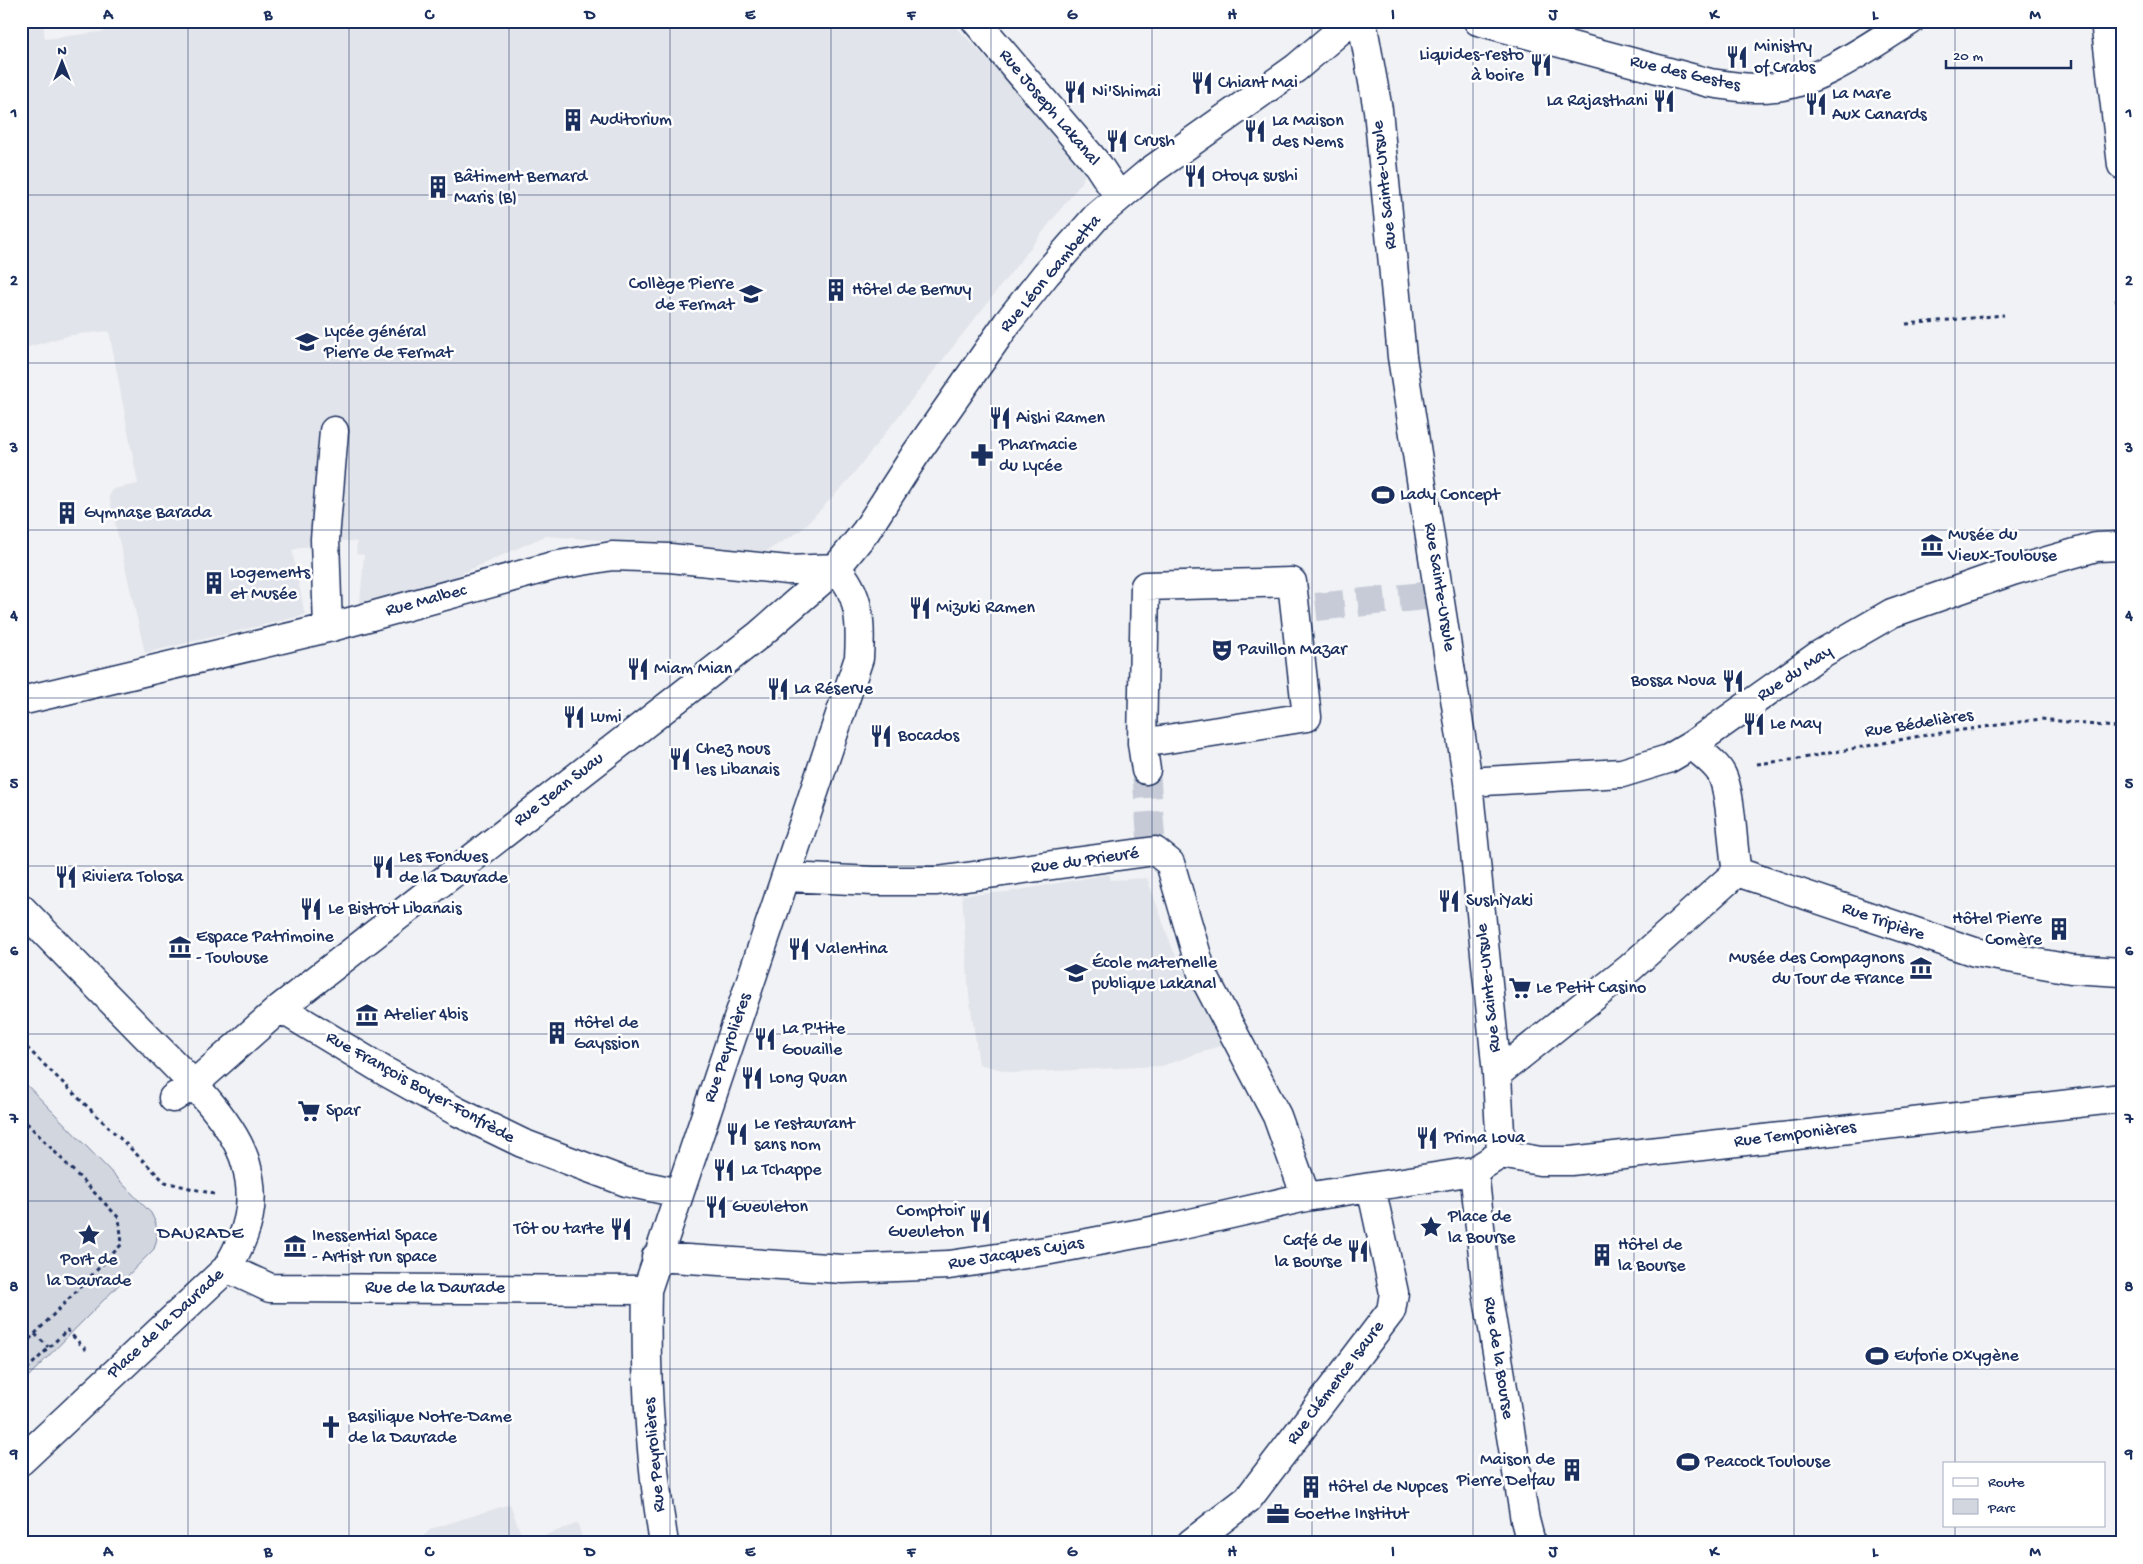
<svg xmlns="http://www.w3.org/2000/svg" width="2143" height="1564" font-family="'Gochi Hand',sans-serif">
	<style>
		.built { fill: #e1e4ea }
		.green { fill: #d2d6df; stroke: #76829e }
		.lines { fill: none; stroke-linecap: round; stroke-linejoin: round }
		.minor-tunnel { stroke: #c6cbd7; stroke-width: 28; stroke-dasharray: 28 14; stroke-linecap: butt }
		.minor-casing { stroke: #1b2f5e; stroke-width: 31 }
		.path { stroke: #1b2f5e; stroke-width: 3; stroke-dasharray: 4 4; stroke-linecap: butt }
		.minor { stroke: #fff; stroke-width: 28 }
		.grid { fill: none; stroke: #1b2f5e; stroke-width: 1; stroke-opacity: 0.55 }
		.labels { text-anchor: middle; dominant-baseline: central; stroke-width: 5; stroke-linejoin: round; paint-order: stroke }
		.poi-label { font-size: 18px; fill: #1b2f5e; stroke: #fff; text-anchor: start }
		.street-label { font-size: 18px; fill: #1b2f5e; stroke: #fff }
		.neighbourhood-label { font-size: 19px; letter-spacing: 1px; fill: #1b2f5e; stroke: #fff }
		.neatline { fill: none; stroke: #1b2f5e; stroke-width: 2 }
		.grid-label { font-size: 16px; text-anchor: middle; font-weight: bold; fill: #1b2f5e }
	</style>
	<rect width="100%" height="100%" fill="#f1f2f5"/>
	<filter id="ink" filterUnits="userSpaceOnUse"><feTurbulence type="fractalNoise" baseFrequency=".02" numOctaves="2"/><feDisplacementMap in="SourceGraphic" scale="10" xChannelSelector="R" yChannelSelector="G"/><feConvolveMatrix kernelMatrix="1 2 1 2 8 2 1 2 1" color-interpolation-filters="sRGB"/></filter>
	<g filter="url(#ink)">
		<path class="built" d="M21,21H43L45,39L185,21H951L1082,161L1086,171L1082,182L847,482L800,531L765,552L545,536L434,586L360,602L364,555L356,554L357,542L336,540L292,550L305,615L145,653L109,497L113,489L138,484L109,331L71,335L21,349Z
			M1109,874L1111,880L1147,878L1173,950L1225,1044L1162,1066L1013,1073L979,1064L969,996L962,895L1009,892Z
			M510,1504L524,1543L578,1523L583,1543H416L431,1529Z"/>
		<path class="green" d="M21,1079L151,1213C158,1226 159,1235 154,1249L21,1384Z"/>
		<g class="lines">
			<path class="minor-tunnel" d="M1316,607L1424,596
				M1146,770L1151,837"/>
			<defs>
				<path id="minor" d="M976,21L1098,165L1119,197
					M1362,21L1378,110L1402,357L1468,782L1497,1074L1501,1154
					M1478,21L1710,83C1731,86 1754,90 1775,87C1822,82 1870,45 1910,21
					M2105,21L2122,165
					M328,628L325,539L334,431
					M21,701L328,628L553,566L612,556L670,558L788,570L836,568
					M1142,743L1307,717L1292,582L1145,586L1142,743L1146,770
					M1692,745C1701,753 1717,764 1722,775C1732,796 1732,847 1737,872
					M1468,782L1622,773L1668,759L1692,745L1819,655L1892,613L2012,571L2096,547L2122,546
					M1737,872L1975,952L2071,969L2122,972
					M786,877L874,881H937L1155,851L1170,863L1202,973L1277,1116L1306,1197
					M21,908C61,949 101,990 141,1031C174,1065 233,1117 246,1164C257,1203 248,1234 227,1268L21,1461
					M280,1008L386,1072L456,1111L522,1143L626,1182L679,1193
					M1497,1074L1630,968L1737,872
					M173,1098L193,1085L280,1008L759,635L836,568L866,531L915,455L1008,322L1046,274L1096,217L1149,172L1296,68L1351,21
					M1474,1171L1487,1292L1525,1520L1531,1543
					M656,1257L843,1269L949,1265L1045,1251L1178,1226L1306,1197L1474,1171L1501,1154L1540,1161H1571L2122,1098
					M227,1268L270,1288L647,1290
					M664,1543C650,1460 645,1374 647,1290L859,658C861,625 861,594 836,568
					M1191,1543L1248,1499L1391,1311L1394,1293L1371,1187"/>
			</defs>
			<use href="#minor" class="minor-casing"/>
			<path class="path" d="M2115,301L2122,300
				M1906,324L2004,315
				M1757,764L1798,759L1920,736L2041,719L2122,728
				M21,1042L165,1182L214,1194
				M21,1117L119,1218L122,1244L21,1348
				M35,1334L48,1347
				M21,1375L67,1330L86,1350"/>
			<use href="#minor" class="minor"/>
		</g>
	</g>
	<path class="grid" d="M188,21V1543M349,21V1543M509,21V1543M670,21V1543M831,21V1543M991,21V1543M1152,21V1543M1312,21V1543M1473,21V1543M1634,21V1543M1794,21V1543M1955,21V1463M21,195H2122M21,363H2122M21,530H2122M21,698H2122M21,866H2122M21,1034H2122M21,1201H2122M21,1369H2122M1955,1525V1543"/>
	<defs>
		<symbol id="restaurant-bare" viewBox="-9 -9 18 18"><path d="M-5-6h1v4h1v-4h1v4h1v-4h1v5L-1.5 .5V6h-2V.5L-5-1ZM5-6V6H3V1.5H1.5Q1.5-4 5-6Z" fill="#1b2f5e" stroke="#fff" stroke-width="2.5" paint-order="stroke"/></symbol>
		<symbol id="building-bare" viewBox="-9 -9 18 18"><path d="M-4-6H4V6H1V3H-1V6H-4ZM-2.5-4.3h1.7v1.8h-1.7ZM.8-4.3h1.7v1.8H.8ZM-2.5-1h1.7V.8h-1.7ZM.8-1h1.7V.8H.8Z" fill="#1b2f5e" stroke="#fff" stroke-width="2.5" paint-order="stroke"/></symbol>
		<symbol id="school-bare" viewBox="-9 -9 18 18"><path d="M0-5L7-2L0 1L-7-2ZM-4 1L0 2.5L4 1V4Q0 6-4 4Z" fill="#1b2f5e" stroke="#fff" stroke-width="2.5" paint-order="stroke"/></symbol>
		<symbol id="pharmacy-bare" viewBox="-9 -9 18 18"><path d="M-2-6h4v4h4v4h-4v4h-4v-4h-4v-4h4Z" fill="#1b2f5e" stroke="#fff" stroke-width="2.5" paint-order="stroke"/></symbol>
		<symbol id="stadium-bare" viewBox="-9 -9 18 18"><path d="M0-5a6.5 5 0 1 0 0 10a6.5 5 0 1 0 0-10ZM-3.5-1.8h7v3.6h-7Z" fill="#1b2f5e" stroke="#fff" stroke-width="2.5" paint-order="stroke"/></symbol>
		<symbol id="museum-bare" viewBox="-9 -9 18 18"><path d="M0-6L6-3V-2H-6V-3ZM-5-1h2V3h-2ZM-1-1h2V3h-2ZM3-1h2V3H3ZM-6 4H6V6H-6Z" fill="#1b2f5e" stroke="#fff" stroke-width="2.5" paint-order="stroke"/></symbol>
		<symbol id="theatre-bare" viewBox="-9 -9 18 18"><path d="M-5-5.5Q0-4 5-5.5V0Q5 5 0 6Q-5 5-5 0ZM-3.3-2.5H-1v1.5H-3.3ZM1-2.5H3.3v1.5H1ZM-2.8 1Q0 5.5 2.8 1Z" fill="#1b2f5e" stroke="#fff" stroke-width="2.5" paint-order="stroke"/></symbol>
		<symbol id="supermarket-bare" viewBox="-9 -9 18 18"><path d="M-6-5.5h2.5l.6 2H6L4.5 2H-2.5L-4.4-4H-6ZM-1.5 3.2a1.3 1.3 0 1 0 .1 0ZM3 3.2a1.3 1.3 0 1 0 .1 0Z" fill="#1b2f5e" stroke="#fff" stroke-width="2.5" paint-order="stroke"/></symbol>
		<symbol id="sight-bare" viewBox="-9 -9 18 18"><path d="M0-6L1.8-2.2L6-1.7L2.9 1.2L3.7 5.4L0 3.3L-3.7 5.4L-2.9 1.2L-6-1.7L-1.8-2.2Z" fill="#1b2f5e" stroke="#fff" stroke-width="2.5" paint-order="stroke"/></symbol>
		<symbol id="church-bare" viewBox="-9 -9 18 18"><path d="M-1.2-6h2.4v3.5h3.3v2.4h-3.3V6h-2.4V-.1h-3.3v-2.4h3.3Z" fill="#1b2f5e" stroke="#fff" stroke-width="2.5" paint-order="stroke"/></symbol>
		<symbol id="office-bare" viewBox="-9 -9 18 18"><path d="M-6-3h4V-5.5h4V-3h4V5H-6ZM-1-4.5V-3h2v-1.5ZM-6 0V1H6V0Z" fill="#1b2f5e" stroke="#fff" stroke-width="2.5" paint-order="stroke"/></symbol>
	</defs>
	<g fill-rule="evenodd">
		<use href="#restaurant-bare" x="1721" y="41" width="32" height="32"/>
		<use href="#restaurant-bare" x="1525" y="49" width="32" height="32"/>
		<use href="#restaurant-bare" x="1186" y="67" width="32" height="32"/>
		<use href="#restaurant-bare" x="1059" y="76" width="32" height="32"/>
		<use href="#restaurant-bare" x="1648" y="85" width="32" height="32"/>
		<use href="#restaurant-bare" x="1800" y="88" width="32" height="32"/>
		<use href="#building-bare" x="557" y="104" width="32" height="32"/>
		<use href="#restaurant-bare" x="1239" y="115" width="32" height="32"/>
		<use href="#restaurant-bare" x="1101" y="125" width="32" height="32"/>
		<use href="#restaurant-bare" x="1179" y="160" width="32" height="32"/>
		<use href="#building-bare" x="422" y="171" width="32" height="32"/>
		<use href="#building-bare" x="820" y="274" width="32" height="32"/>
		<use href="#school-bare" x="735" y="278" width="32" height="32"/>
		<use href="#school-bare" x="291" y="326" width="32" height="32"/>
		<use href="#restaurant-bare" x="984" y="402" width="32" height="32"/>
		<use href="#pharmacy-bare" x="966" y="439" width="32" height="32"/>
		<use href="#stadium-bare" x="1367" y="479" width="32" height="32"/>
		<use href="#building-bare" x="51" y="497" width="32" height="32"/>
		<use href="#museum-bare" x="1916" y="529" width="32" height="32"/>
		<use href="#building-bare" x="198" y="567" width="32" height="32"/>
		<use href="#restaurant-bare" x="904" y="592" width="32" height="32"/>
		<use href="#theatre-bare" x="1206" y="634" width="32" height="32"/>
		<use href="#restaurant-bare" x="622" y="653" width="32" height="32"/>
		<use href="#restaurant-bare" x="1717" y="665" width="32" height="32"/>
		<use href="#restaurant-bare" x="762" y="673" width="32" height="32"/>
		<use href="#restaurant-bare" x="558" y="701" width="32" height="32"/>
		<use href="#restaurant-bare" x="1738" y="708" width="32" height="32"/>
		<use href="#restaurant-bare" x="865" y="720" width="32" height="32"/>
		<use href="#restaurant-bare" x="664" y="743" width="32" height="32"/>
		<use href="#restaurant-bare" x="367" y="851" width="32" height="32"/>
		<use href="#restaurant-bare" x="50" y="861" width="32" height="32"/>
		<use href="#restaurant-bare" x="1433" y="885" width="32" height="32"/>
		<use href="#restaurant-bare" x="295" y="893" width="32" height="32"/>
		<use href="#building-bare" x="2043" y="913" width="32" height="32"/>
		<use href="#museum-bare" x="164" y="931" width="32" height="32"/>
		<use href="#restaurant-bare" x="783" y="933" width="32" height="32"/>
		<use href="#museum-bare" x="1905" y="952" width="32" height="32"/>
		<use href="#school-bare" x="1060" y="957" width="32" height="32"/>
		<use href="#supermarket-bare" x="1504" y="972" width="32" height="32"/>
		<use href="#museum-bare" x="351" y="999" width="32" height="32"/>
		<use href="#building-bare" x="541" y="1017" width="32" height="32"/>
		<use href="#restaurant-bare" x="749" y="1023" width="32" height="32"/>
		<use href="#restaurant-bare" x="736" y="1062" width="32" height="32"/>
		<use href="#supermarket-bare" x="293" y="1095" width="32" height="32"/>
		<use href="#restaurant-bare" x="721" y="1118" width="32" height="32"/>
		<use href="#restaurant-bare" x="1411" y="1122" width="32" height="32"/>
		<use href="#restaurant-bare" x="708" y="1154" width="32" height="32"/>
		<use href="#restaurant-bare" x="700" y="1191" width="32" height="32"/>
		<use href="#restaurant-bare" x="964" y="1205" width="32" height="32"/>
		<use href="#sight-bare" x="1415" y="1211" width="32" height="32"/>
		<use href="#restaurant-bare" x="605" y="1213" width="32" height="32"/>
		<use href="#sight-bare" x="73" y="1219" width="32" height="32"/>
		<use href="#museum-bare" x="279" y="1230" width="32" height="32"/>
		<use href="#restaurant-bare" x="1342" y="1235" width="32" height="32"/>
		<use href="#building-bare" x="1586" y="1239" width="32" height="32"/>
		<use href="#stadium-bare" x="1861" y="1340" width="32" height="32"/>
		<use href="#church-bare" x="315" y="1411" width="32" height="32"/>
		<use href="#stadium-bare" x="1672" y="1446" width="32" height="32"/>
		<use href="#building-bare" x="1556" y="1454" width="32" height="32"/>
		<use href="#building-bare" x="1295" y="1471" width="32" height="32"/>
		<use href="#office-bare" x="1262" y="1498" width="32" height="32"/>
	</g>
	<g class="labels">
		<g class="poi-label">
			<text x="1754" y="47">Ministry<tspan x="1754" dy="21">of Crabs</tspan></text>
			<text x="1524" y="55" text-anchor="end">Liquides-resto<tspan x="1524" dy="21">à boire</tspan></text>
			<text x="1218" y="83">Chiant Mai</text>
			<text x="1092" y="92">Ni'Shimai</text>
			<text x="1832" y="94">La Mare<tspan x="1832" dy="21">Aux Canards</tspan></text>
			<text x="1648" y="101" text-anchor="end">La Rajasthani</text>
			<text x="590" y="120">Auditorium</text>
			<text x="1272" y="121">La Maison<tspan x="1272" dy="21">des Nems</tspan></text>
			<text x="1134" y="141">Crush</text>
			<text x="1212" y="176">Otoya sushi</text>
			<text x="454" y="177">Bâtiment Bernard<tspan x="454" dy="21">Maris (B)</tspan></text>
			<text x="734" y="284" text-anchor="end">Collège Pierre<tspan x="734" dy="21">de Fermat</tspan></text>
			<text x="852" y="290">Hôtel de Bernuy</text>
			<text x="324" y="332">Lycée général<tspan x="324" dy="21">Pierre de Fermat</tspan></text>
			<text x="1016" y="418">Aishi Ramen</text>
			<text x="999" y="445">Pharmacie<tspan x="999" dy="21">du Lycée</tspan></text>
			<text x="1400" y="495">Lady Concept</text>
			<text x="84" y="513">Gymnase Barada</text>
			<text x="1948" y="535">Musée du<tspan x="1948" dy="21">Vieux-Toulouse</tspan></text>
			<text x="230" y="573">Logements<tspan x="230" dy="21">et Musée</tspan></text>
			<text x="936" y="608">Mizuki Ramen</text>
			<text x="1238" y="650">Pavillon Mazar</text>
			<text x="654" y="669">Miam Mian</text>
			<text x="1716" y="681" text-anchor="end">Bossa Nova</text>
			<text x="794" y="689">La Réserve</text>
			<text x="590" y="717">Lumi</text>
			<text x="1770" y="724">Le May</text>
			<text x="898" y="736">Bocados</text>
			<text x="696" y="749">Chez nous<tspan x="696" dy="21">les Libanais</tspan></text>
			<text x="399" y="857">Les Fondues<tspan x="399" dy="21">de la Daurade</tspan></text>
			<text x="82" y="877">Riviera Tolosa</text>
			<text x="1466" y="901">SushiYaki</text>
			<text x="328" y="909">Le Bistrot Libanais</text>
			<text x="2042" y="919" text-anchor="end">Hôtel Pierre<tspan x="2042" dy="21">Comère</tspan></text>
			<text x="196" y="937">Espace Patrimoine<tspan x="196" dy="21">- Toulouse</tspan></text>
			<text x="816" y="949">Valentina</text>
			<text x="1904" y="958" text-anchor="end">Musée des Compagnons<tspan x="1904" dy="21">du Tour de France</tspan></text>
			<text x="1092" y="963">École maternelle<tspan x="1092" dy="21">publique Lakanal</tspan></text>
			<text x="1536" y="988">Le Petit Casino</text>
			<text x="384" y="1015">Atelier 4bis</text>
			<text x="574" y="1023">Hôtel de<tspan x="574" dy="21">Gayssion</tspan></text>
			<text x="782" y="1029">La P'tite<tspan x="782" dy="21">Gouaille</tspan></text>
			<text x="769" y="1078">Long Quan</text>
			<text x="326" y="1111">Spar</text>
			<text x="754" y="1124">Le restaurant<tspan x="754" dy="21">sans nom</tspan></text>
			<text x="1444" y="1138">Prima Lova</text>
			<text x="741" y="1170">La Tchappe</text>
			<text x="732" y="1207">Gueuleton</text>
			<text x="964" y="1211" text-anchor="end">Comptoir<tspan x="964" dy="21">Gueuleton</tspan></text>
			<text x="1448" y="1217">Place de<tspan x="1448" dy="21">la Bourse</tspan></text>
			<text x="604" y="1229" text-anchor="end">Tôt ou tarte</text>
			<text x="312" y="1236">Inessential Space<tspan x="312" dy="21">- Artist run space</tspan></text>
			<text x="1342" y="1241" text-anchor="end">Café de<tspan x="1342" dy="21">la Bourse</tspan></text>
			<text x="1618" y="1245">Hôtel de<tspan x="1618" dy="21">la Bourse</tspan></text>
			<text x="89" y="1260" text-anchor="middle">Port de<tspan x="89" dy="21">la Daurade</tspan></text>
			<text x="1894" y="1356">Euforie Oxygène</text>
			<text x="348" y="1417">Basilique Notre-Dame<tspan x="348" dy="21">de la Daurade</tspan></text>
			<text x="1555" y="1460" text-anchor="end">Maison de<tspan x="1555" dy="21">Pierre Delfau</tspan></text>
			<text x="1705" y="1462">Peacock Toulouse</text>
			<text x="1328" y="1487">Hôtel de Nupces</text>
			<text x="1294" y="1514">Goethe Institut</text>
		</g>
		<g class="street-label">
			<text transform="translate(1685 74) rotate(13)">Rue des Gestes</text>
			<text transform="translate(1049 108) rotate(50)">Rue Joseph Lakanal</text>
			<text transform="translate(1385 185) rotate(-96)">Rue Sainte-Ursule</text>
			<text transform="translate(1051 274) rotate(-50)">Rue Léon Gambetta</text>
			<text transform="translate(1439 587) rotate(81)">Rue Sainte-Ursule</text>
			<text transform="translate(426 601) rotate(-15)">Rue Malbec</text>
			<text transform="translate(1795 674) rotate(-34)">Rue du May</text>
			<text transform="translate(1919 724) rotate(-9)">Rue Bédelières</text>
			<text transform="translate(559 790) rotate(-38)">Rue Jean Suau</text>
			<text transform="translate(1085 861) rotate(-8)">Rue du Prieuré</text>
			<text transform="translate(1883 922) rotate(19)">Rue Tripière</text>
			<text transform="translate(1489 988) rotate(-96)">Rue Sainte-Ursule</text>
			<text transform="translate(728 1048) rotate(-71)">Rue Peyrolières</text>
			<text transform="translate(420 1088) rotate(29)">Rue François Boyer-Fonfrède</text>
			<text transform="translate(1795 1135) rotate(-7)">Rue Temponières</text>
			<text transform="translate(1016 1254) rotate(-9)">Rue Jacques Cujas</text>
			<text x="435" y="1288">Rue de la Daurade</text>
			<text transform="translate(166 1324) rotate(-43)">Place de la Daurade</text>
			<text transform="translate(1498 1358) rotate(81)">Rue de la Bourse</text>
			<text transform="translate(1336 1383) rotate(-53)">Rue Clémence Isaure</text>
			<text transform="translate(655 1455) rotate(-95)">Rue Peyrolières</text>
		</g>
		<g class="neighbourhood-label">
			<text x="201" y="1234">DAURADE</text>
		</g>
	</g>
	<rect width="2143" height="1564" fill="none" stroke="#fff" stroke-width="55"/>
	<rect x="1943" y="1462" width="162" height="65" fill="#ffffff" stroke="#a4acbf"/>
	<rect x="1953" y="1478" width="25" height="8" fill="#ffffff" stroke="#a4acbf"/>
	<text x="1988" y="1486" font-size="15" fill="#1b2f5e">Route</text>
	<rect x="1953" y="1499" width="25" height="15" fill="#d2d6df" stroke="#a4acbf"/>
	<text x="1988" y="1512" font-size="15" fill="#1b2f5e">Parc</text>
	<g transform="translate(62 62)" stroke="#ffffff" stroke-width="4" paint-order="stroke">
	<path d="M0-4L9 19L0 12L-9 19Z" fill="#1b2f5e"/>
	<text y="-8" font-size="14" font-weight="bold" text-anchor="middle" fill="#1b2f5e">N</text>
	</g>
	<path d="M1946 60v8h125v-8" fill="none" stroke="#1b2f5e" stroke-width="2.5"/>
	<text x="1953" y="60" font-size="15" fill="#1b2f5e" stroke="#ffffff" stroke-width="4" paint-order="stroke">20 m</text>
	<rect x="28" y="28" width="2088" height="1508" class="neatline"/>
	<g class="grid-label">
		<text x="108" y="19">A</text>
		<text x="268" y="19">B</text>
		<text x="429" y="19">C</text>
		<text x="590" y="19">D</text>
		<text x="750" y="19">E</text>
		<text x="911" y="19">F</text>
		<text x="1072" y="19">G</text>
		<text x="1232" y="19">H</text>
		<text x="1393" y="19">I</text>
		<text x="1553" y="19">J</text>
		<text x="1714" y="19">K</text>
		<text x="1875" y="19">L</text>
		<text x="2035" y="19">M</text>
		<text x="14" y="117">1</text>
		<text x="2129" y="117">1</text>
		<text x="14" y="285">2</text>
		<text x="2129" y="285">2</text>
		<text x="14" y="452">3</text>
		<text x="2129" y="452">3</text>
		<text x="14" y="620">4</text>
		<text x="2129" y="620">4</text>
		<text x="14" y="788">5</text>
		<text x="2129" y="788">5</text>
		<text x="14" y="955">6</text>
		<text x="2129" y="955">6</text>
		<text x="14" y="1123">7</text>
		<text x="2129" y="1123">7</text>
		<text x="14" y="1291">8</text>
		<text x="2129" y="1291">8</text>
		<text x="14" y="1458">9</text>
		<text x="2129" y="1458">9</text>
		<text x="108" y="1556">A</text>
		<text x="268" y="1556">B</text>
		<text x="429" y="1556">C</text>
		<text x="590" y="1556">D</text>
		<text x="750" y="1556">E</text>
		<text x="911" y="1556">F</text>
		<text x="1072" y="1556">G</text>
		<text x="1232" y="1556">H</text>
		<text x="1393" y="1556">I</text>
		<text x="1553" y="1556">J</text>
		<text x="1714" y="1556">K</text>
		<text x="1875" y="1556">L</text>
		<text x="2035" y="1556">M</text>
	</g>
</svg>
